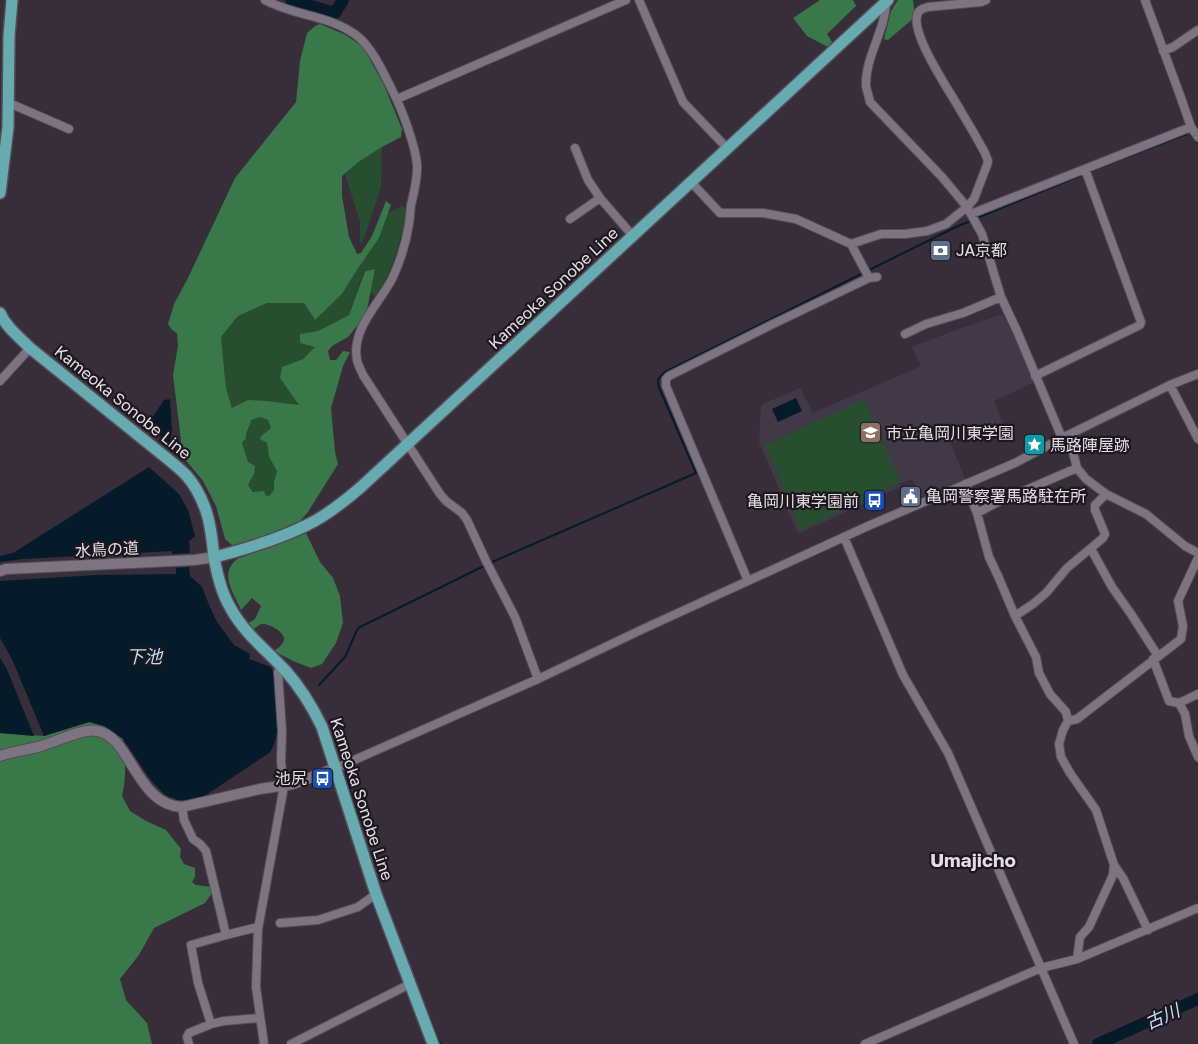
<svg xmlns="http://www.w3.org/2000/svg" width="1198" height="1044" font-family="'Golos Text','Noto Sans JP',sans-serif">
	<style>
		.education { fill: #413848 }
		.green { fill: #264e2f }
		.forest { fill: #397848; fill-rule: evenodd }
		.water { fill: #051b29 }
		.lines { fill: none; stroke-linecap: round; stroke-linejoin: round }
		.stream { stroke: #051b29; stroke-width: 2 }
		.river { stroke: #051b29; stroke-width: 12 }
		.street-casing { stroke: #554d57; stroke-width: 10 }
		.secondary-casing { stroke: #554d57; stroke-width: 12 }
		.primary-casing { stroke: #554d57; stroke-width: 14 }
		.street { stroke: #7d7481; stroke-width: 8 }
		.secondary { stroke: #7d7481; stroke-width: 10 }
		.primary { stroke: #67aab0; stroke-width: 11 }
		.labels { text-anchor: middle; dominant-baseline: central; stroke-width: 4.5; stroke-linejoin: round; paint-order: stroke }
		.poi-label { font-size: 16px; fill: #e2dce4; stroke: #1c181d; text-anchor: start }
		.street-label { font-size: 16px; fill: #e2dce4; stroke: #1c181d }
		.water-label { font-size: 18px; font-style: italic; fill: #bcdef9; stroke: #1c181d }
		.quarter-label { font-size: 19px; font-weight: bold; fill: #e2dce4; stroke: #1c181d }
	</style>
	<rect width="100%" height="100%" fill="#372e39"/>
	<path class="education" d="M1003,314L1035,382L994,401L1003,424L951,444L965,479L921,497L912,479L899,484L900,487L798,534L759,442L761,405L800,388L813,413L921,366L912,347L953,331Z"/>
	<path class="green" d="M382,147L381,187L363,241L360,242V222L345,174L360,161Z
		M403,206L407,211C400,241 393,271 376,297L370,293L375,269L364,271L349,315L318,331L300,334L316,347L303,359L282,367L280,378L300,405L267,401L232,408L226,388L221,337L238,316L267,303H304L315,320L342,294L357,270L379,238L388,213Z
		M864,399L901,482L801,530L765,445Z
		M260,417L268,420L271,428L261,436L267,443L269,457L277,471L274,482V490L269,496C260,493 253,494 248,485L254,474L248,462L242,441L246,439C245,432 250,427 250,420Z"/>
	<path class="forest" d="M820,0H853L856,6L827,34L832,42L828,47L807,36L793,18Z
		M898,0H913L915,17L888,40L884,39L891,11Z
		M320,24L346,35L363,47L384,85L402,129L401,137L382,147L360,161L342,176V196L349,237L357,254L361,253L372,236L386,201L391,205L379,238L357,270L342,294L315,320L304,303H267L238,316L221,337L226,388L232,408L248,400L267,401L299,405L280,378L282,367L303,359L315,347L300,343V334L318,331L349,315L365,271L375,269L366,315L348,337L332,346L328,351L330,360H336L343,351L350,352L343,366L331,408L335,452L338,464L308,512L300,521L248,543L232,545L225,539L216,506L203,481L179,452L181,440L173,375L178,346L177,333L172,330L168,324L174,304L188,278L235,178L296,102L300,61L307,33L315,26ZM260,417L268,420L271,428L261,436L260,439L267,443L269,457L277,471L274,482V490L269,496L265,495V492L263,491L253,492L248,485L254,474L255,466L248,462L242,442L246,439C245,432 250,427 251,420Z
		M306,533L320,562L333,578L340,596L343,623L336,643L322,664L311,668L293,661L274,651C278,648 284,644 284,639C285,632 268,623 262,624C258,625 255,628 252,631L247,624L255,619L261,606L252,598L241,610C233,592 219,574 237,559Z
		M89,722L104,726L123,739C125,758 127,776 122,796L130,811L146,821L166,830L181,849L180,857L184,864L195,868V877L192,882L196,885L211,887L212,893L205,903L154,928L139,955L120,979L126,1000L147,1023L152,1044H0V733L44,736Z"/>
	<path class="water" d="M796,398L802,411L778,422L772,409Z
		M170,399L172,430L170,444L147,425L164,400Z
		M149,467L179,494L188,510L195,536L189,541L190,553L172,554V551L23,559L0,562V556L13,553Z
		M189,567L190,576L202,587L209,605L217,622L234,645L250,654L249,659L271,667C278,685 283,739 269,753L206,795L193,800H178L165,795L150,779L123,739L104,726L89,722L44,736L12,659L0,638V581L96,575L176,574V568Z
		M0,658L6,667L34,736L0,733Z"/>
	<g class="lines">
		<path class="stream" d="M1088,172L1187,134
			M977,218L1084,174
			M869,270L958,226L971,221
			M490,563L696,473L658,385V379L665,372L865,272
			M319,685L345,657L358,628L486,565
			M349,767L345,775L362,831
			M420,995L440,1044"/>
		<path class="river" d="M291,0L335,13L343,0
			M1098,1044L1198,999"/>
		<defs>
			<path id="street" d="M265,0C294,16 329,15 356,35C373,48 384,74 393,92C402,109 415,145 417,164C418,178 414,192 411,205C410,212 410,218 409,224C406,243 400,262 392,279C379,304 351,329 357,360C358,365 361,370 363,375L440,494L446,501L462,513L467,520L486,561L515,617L538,679
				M639,0L683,102L727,148
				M1145,0L1181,98L1191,127L1198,137
				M886,1C886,30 865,56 866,86C867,91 869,97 870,102L942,177L967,207L982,234L1001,297L1017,331L1062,438
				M1163,51L1173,47L1198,30
				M397,99L626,0
				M9,103L69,129
				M575,148L588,180L600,198L633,236
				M691,182L720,213H763L796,219L851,244L881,234H905L927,231L946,224L967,207L974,199L987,165L988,161L985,153C978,140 970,126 962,113C951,93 912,37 917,16C918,10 922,9 928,7L981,2L986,0
				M971,214L1191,127
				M570,219L600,198
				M851,244L869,278L877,277
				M905,334L926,324L963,313L1001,297
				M1035,376L1140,325L1141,322L1085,169
				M0,381L30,348
				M1170,385L1198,439
				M1066,436L1073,452L1077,468L1086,479L1106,494L1146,514L1185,546L1198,553
				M965,484L977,513L989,557L998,576L1015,616L1036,657L1039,673L1050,694L1066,712L1068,721L1063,730L1059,744L1061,757L1070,773L1096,810L1114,865L1123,878L1148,930
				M977,513L998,502L1077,468
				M844,537L903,675L948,753L1074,1044
				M1091,549L1112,587L1131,614L1158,656
				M748,581L666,386V379L669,376L773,324L869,278
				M1015,616L1033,604L1046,593L1067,568L1103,538L1105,534L1095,510V505L1106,494
				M1153,659L1169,701L1179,703L1198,694
				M1179,703L1185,714L1189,736L1198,757
				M1068,721L1077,719L1181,639L1183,626L1178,601L1198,558
				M336,768L538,679L643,629L868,526L1015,463L1062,438L1170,385L1198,374
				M182,807L184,820L193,839L200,844L206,851L226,935
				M280,923L318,920L358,907L376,894
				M1077,959L1198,908
				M211,1024L198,983L191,945L226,935L254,928L258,929
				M189,1044L187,1037L189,1033L211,1024L224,1021L259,1018
				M264,1044L256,987L258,929L284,786L281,762L282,731L278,672L281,666
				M291,1044L410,984
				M865,1044L1041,968L1077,959L1080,937L1089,927L1113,875L1114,865"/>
			<path id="secondary" d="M0,571L6,569L194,560L215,557
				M0,756C12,751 28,750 41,746C56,742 82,728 97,731C131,736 136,805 182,807L260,789L293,784L336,768"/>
			<path id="primary" d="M0,193L8,127L9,36L12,0
				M0,313C6,327 19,337 30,348L169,460C175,465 181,470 186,475C194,484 201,497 205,508C211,523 212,540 214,557C217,574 221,592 230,607C243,632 266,650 285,670C300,687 312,706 322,727L376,894L433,1044
				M215,557C246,549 277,540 307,525C324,517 346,500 361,487L888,0"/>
		</defs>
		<use href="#street" class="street-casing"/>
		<use href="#secondary" class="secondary-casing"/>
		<use href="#primary" class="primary-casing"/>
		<use href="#street" class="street"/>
		<use href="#secondary" class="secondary"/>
		<use href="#primary" class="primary"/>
	</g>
	<defs>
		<symbol id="bank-square" viewBox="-11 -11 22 22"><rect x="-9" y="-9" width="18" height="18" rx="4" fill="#5c6f8a" stroke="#1c181d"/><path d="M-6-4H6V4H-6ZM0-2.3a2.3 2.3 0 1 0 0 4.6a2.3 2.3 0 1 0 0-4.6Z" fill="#fff"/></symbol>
		<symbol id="school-square" viewBox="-11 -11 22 22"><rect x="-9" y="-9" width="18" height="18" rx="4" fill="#8d6e63" stroke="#1c181d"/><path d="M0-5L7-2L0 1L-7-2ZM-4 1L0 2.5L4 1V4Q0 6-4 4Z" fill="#fff"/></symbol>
		<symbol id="sight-square" viewBox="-11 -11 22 22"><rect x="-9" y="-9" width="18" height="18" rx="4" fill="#0f9aa8" stroke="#1c181d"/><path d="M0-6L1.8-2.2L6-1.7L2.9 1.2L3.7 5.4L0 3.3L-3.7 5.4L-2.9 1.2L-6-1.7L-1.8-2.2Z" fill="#fff"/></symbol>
		<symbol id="civic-square" viewBox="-11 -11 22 22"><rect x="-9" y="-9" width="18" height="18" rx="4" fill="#5c6f8a" stroke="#1c181d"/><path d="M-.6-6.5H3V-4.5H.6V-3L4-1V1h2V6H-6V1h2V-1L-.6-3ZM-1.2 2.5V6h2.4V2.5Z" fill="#fff"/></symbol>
		<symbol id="bus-square" viewBox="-11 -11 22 22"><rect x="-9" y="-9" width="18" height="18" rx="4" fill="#1a4fb4" stroke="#1c181d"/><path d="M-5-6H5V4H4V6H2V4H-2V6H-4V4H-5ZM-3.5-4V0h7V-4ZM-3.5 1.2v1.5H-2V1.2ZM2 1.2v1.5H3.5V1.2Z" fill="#fff"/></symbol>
	</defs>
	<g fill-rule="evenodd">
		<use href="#bank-square" x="928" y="238" width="25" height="25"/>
		<use href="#school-square" x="858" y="420" width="25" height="25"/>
		<use href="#sight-square" x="1022" y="432" width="25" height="25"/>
		<use href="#civic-square" x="898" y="484" width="25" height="25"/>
		<use href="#bus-square" x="862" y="488" width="25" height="25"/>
		<use href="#bus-square" x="310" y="766" width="25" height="25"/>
	</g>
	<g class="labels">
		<g class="poi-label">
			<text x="956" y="250">JA京都</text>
			<text x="886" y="433">市立亀岡川東学園</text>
			<text x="1050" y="445">馬路陣屋跡</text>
			<text x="926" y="496">亀岡警察署馬路駐在所</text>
			<text x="859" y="501" text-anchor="end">亀岡川東学園前</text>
			<text x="307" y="778" text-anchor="end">池尻</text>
		</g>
		<g class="street-label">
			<text transform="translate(553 288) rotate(-43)">Kameoka Sonobe Line</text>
			<text transform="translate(123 402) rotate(39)">Kameoka Sonobe Line</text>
			<text transform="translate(107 549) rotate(-3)">水鳥の道</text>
			<text transform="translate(362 799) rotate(72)">Kameoka Sonobe Line</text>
		</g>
		<g class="water-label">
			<text x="144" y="656">下池</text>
			<text transform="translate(1162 1016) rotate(-24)">古川</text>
		</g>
		<g class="quarter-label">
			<text x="973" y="859">Umajicho</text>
		</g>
	</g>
</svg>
